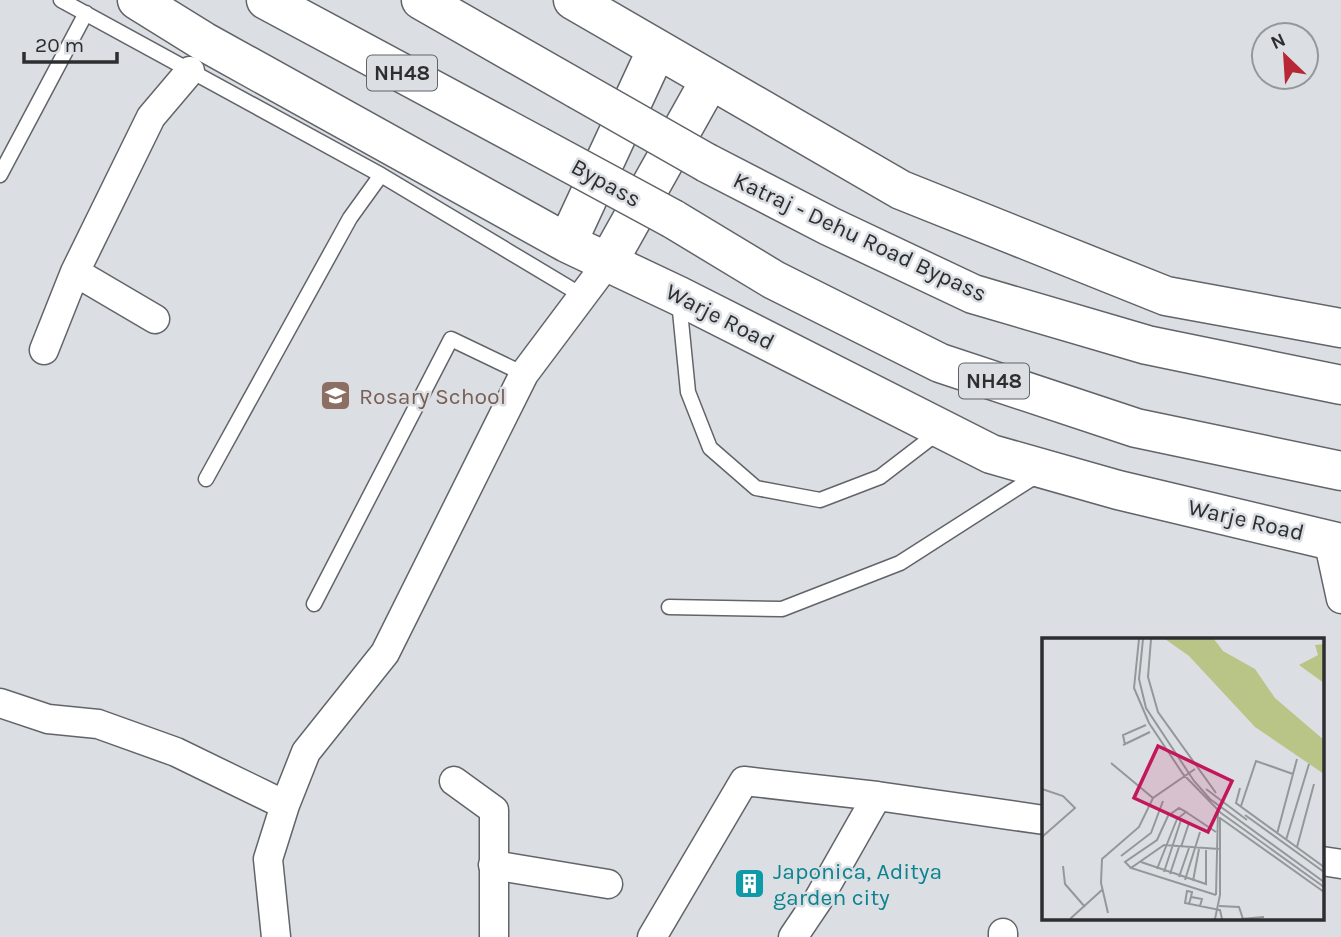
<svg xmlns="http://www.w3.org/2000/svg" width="1341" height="937" font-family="Karla,sans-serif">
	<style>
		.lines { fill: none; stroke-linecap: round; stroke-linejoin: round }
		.lane-casing { stroke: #616468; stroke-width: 17 }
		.street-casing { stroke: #616468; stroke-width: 31 }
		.secondary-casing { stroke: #616468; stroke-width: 41 }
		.highway-casing { stroke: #616468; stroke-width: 41 }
		.lane { stroke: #fff; stroke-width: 14 }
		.street { stroke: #fff; stroke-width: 28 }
		.secondary { stroke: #fff; stroke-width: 38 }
		.highway { stroke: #fff; stroke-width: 38 }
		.highway-bridge-casing { stroke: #616468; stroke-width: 41; stroke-linecap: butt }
		.highway-bridge { stroke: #fff; stroke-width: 38 }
		.labels { text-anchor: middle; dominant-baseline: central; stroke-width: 5; stroke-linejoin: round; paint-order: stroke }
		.shield { fill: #dbdfe3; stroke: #616366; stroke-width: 2 }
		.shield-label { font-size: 21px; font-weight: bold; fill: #2d2e30 }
		.street-label { font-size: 23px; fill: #2d2e30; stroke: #dbdfe3 }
		.education-label { font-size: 23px; fill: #785e54; stroke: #dbdfe3; text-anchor: start }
		.culture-label { font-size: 23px; fill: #0d838f; stroke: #dbdfe3; text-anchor: start }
		.inset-road { fill: none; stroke: #95989b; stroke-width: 2 }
		.view { fill: #c2185b; fill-opacity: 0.15; stroke: #c2185b; stroke-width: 3.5 }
		.inset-edge { fill: none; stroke: #2d2e30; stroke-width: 3.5 }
	</style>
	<rect width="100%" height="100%" fill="#dbdfe3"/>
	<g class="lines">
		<defs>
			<path id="lane" d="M61,0L381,175L583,296
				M0,175L86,13
				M679,301L688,392L710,448L756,488L820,500L880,477L940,431
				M206,479L350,218L381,175
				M314,604L451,339L524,374
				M669,607L782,609L900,563L1039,474"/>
			<path id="street" d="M75,272L155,319
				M44,350L75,272L151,117L190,71
				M1328,539L1341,599
				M0,703L48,719L98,724L176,752L285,805
				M454,781L494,810V937
				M877,796L1044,820
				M1322,861L1341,864
				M493,865L608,884
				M1003,933V937
				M276,937L268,859L285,805L306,752L385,653L524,374L608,262
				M652,937L744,781L877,796L818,900L793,937"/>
			<path id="secondary" d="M137,0L203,41L567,243L679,296L991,454L1118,490L1341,543
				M573,0L901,190L1166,296L1341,328
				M567,243L657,49
				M608,262L710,80"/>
			<path id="highway" d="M266,0L538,146
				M421,0L577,89
				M707,163L829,226L973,294L1147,345L1341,385
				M673,219L774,280L940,363L1136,428L1341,471"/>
		</defs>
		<use href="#lane" class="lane-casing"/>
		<use href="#street" class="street-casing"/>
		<use href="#secondary" class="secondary-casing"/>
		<use href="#highway" class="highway-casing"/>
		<use href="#lane" class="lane"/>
		<use href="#street" class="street"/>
		<use href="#secondary" class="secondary"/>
		<use href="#highway" class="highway"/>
		<defs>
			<path id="highway-bridge" d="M577,89L707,163
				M538,146L673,219"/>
		</defs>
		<use href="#highway-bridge" class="highway-bridge-casing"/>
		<use href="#highway-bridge" class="highway-bridge"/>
	</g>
	<defs>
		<symbol id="school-square" viewBox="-11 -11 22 22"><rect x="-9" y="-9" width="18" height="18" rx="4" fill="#8d6e63" stroke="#dbdfe3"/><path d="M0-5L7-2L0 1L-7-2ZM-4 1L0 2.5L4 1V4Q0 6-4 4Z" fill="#fff"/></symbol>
		<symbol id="building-square" viewBox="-11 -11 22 22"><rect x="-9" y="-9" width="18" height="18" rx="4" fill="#0f9aa8" stroke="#dbdfe3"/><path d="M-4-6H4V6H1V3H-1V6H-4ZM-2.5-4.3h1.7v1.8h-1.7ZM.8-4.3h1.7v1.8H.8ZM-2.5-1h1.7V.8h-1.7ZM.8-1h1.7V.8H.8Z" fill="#fff"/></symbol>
	</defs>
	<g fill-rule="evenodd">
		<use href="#school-square" x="318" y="378" width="35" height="35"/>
		<use href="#building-square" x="732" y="866" width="35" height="35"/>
	</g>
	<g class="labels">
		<g class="shield">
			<rect x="367" y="55.5" width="70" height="35" rx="5"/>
			<rect x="959" y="363.5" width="70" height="35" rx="5"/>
		</g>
		<g class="shield-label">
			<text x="402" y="73">NH48</text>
			<text x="994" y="381">NH48</text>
		</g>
		<g class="street-label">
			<text transform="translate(606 183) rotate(29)">Bypass</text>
			<text transform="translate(860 237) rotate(25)">Katraj - Dehu Road Bypass</text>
			<text transform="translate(720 317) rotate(27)">Warje Road</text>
			<text transform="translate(1246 520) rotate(13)">Warje Road</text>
		</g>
		<g class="education-label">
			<text x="359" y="396">Rosary School</text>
		</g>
		<g class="culture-label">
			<text x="773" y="871">Japonica, Aditya<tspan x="773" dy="26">garden city</tspan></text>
		</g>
	</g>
	<g transform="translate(1042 638)">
		<rect width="282" height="282" fill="#dbdfe3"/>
		<path d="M123,1H172L181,13L213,31L233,60L282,102V136L213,89L147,18ZM282,6V45L257,27L276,17L273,7Z" fill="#b8c587"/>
		<path class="inset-road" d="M97,1L92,50L107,85L141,136L179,175L282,249M101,1L97,41L104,70L152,143L168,161L282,244M109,1L106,39L116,74L174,155M81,107L108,94M83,107L81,97L104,87M69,125L111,160M198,150L194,165L282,229M0,151L21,158L33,170L0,199M164,151L205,182M199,168L214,123L251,136M144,174L174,194M203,177L282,234M178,180L282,254M235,196L255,121M244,202L267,126M139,209L147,185M255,209L272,146M79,218L109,195L121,163M99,224L164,246V212M21,228L23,246L43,269M89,230L83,224L115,202L126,178L137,170L144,174L135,181L115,231M122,234L139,182M128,236L137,209M137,239L147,210M143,242L158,194M151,243L157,211M174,257L89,230L122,207L177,211M174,257L176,172M149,259L150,254L145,253L143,265L178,272L180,281M147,266L149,259L160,261L158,268M177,268L197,269L201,281M66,275L59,245L60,221L97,189L111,160L153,131M28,281L61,251M173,281L178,257V179M199,281L222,279"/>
		<path class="view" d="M116,108L190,143L166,194L92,160Z"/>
		<rect width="282" height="282" class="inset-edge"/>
	</g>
	<g transform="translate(1285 56) rotate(335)"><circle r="33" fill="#dbdfe3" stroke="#95989b" stroke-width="2"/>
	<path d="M0-5L12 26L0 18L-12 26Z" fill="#b82735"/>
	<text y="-10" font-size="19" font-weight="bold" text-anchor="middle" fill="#2d2e30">N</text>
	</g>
	<path d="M24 52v10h93v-10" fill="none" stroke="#2d2e30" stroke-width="3.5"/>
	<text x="35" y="52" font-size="21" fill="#2d2e30" stroke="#dbdfe3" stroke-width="5" paint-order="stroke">20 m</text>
</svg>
